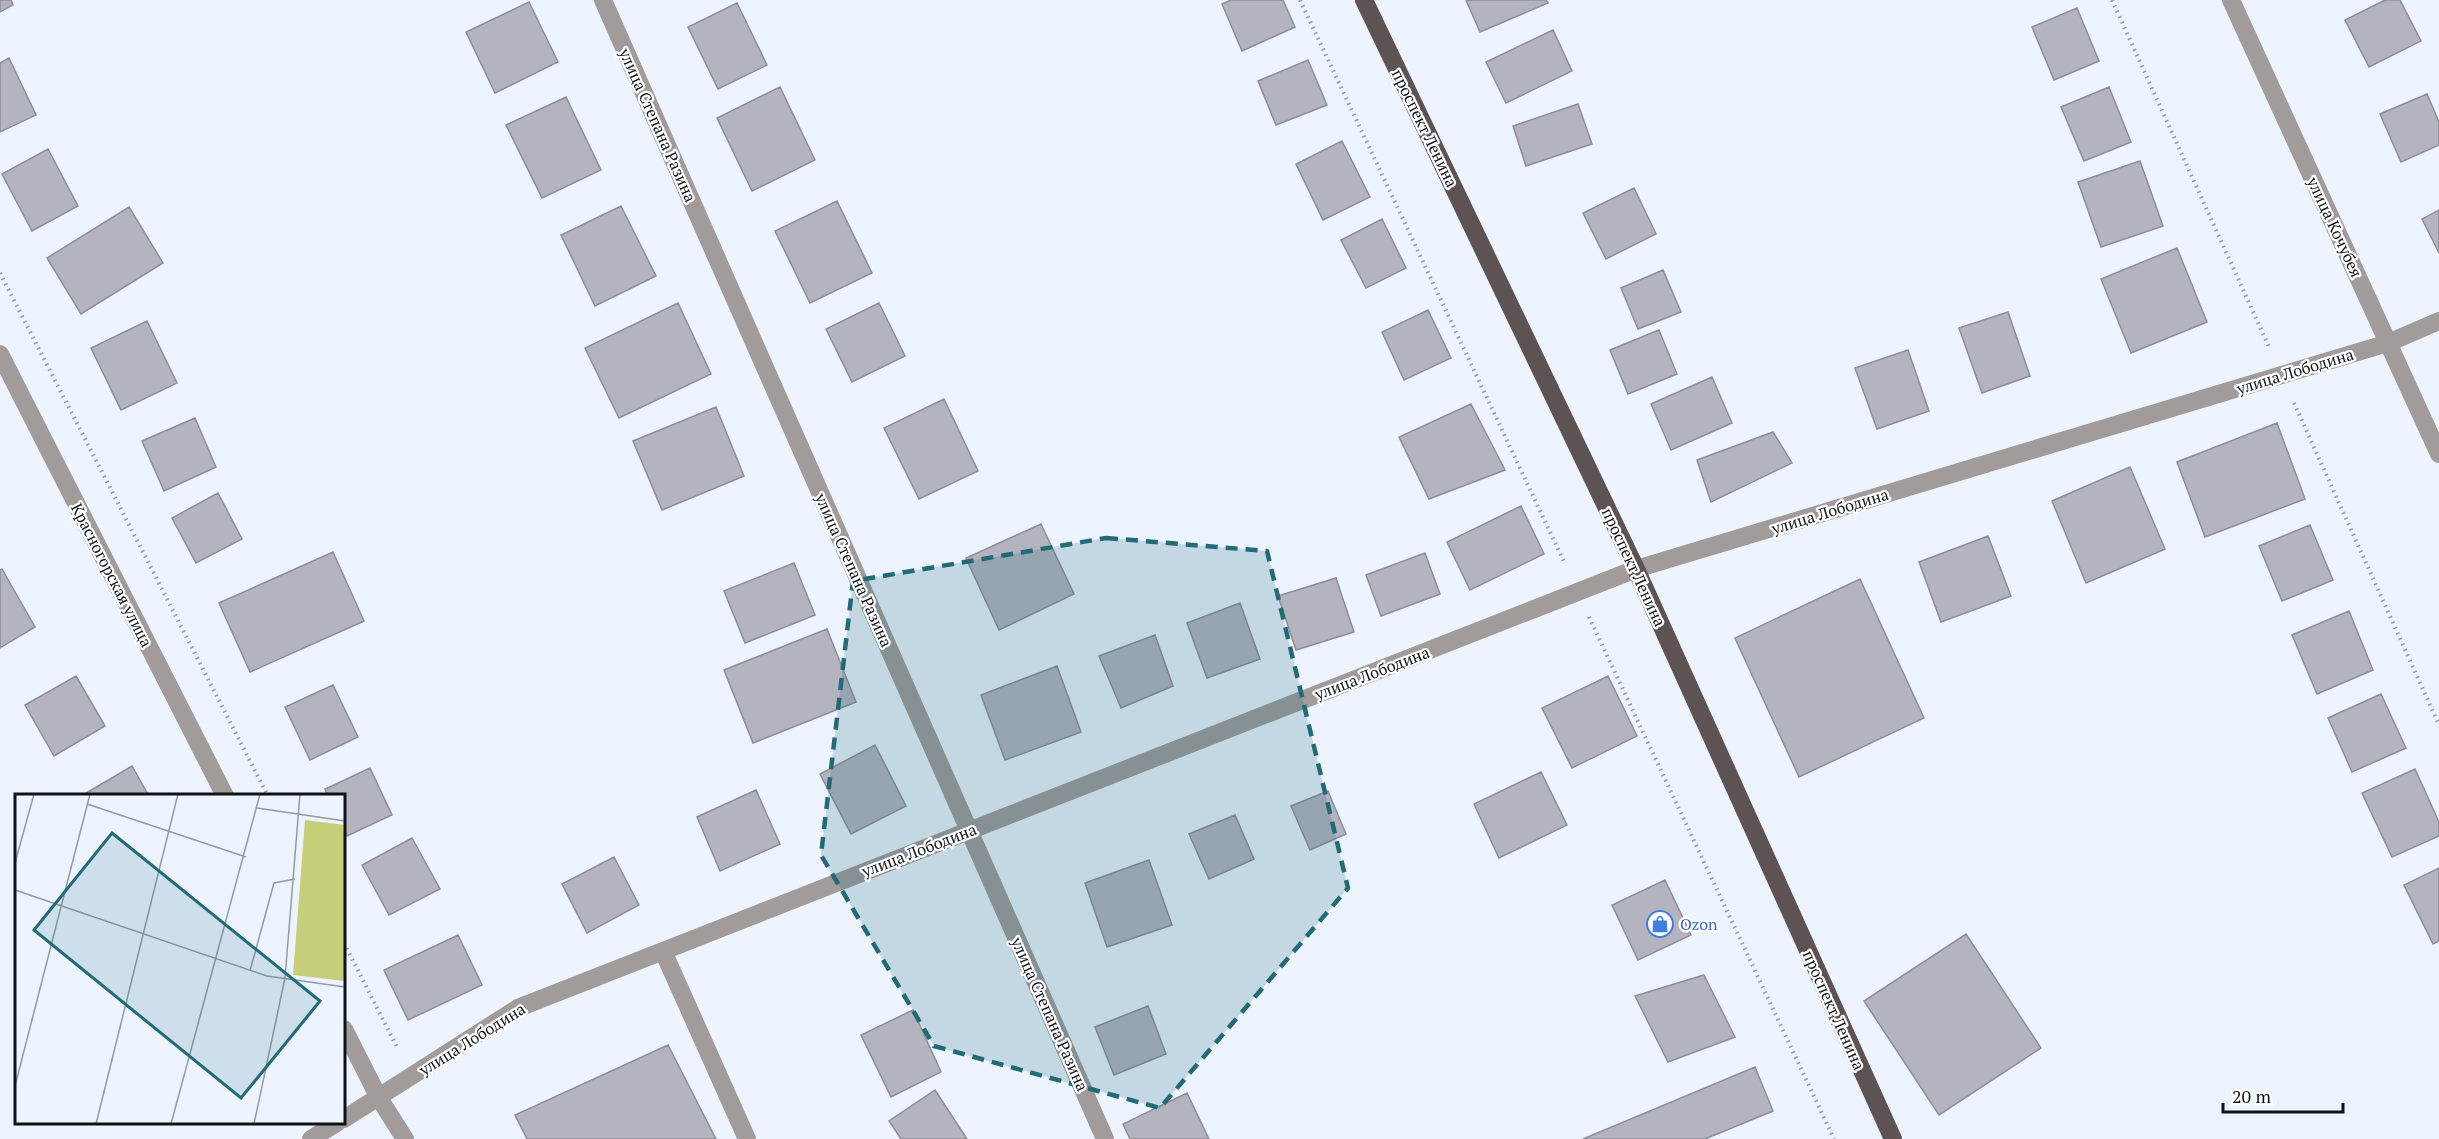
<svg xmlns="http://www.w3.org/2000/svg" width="2439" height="1139" font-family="'PT Serif',serif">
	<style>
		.building { fill: #b4b4bf; stroke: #8d8d98; stroke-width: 1.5 }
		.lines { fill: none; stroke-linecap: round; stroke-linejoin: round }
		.path { stroke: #9399a0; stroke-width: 4; stroke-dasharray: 1.5 4.5; stroke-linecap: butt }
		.minor { stroke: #a19b9a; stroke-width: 18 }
		.major { stroke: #5d5352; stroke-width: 18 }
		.marked { fill: #216a76; fill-opacity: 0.2; stroke: #216a76; stroke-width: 4.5; stroke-dasharray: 12 8; stroke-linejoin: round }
		.labels { text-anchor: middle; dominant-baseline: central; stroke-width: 4.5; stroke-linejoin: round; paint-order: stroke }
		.street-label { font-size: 16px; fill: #0f1215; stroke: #fff }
		.shop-label { font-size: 16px; fill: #366cbe; stroke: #fff; text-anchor: start }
		.inset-road { fill: none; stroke: #949aa1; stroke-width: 1.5 }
		.view { fill: #216a76; fill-opacity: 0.15; stroke: #216a76; stroke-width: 3 }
		.inset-edge { fill: none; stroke: #0f1215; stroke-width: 3 }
	</style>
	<rect width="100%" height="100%" fill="#edf4ff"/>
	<path class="building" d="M0,0H11L13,5L0,12Z
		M1231,0H1283L1295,27L1242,51L1222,4Z
		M1466,0H1546L1548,3L1480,32Z
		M2385,0H2400L2421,41L2369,67L2345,20Z
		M529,2L558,62L495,93L466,32Z
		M737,3L767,65L718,89L688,27Z
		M2077,8L2099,61L2054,80L2032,27Z
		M1553,30L1572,71L1506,103L1486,62Z
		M9,58L36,115L0,132V63Z
		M1308,60L1327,105L1276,125L1258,81Z
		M780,87L815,160L752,191L717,118Z
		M2109,87L2131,142L2084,161L2061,107Z
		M2427,94L2439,122V145L2401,162L2380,114Z
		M566,97L601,170L542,198L506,125Z
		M1578,104L1592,144L1526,166L1513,126Z
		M1342,141L1370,197L1323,220L1296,164Z
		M48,149L78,206L32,231L2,174Z
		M2140,161L2163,226L2101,247L2078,182Z
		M1634,188L1656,234L1606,259L1583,213Z
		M837,201L872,273L810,303L775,231Z
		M621,206L656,276L595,306L561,235Z
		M129,207L163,263L81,314L47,258Z
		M2439,210V253L2422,219Z
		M1382,219L1406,268L1366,288L1341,240Z
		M2177,248L2207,322L2131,353L2101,279Z
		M1663,270L1681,312L1638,329L1621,288Z
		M678,303L711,374L619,418L585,348Z
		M879,303L905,356L852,382L826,329Z
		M1428,310L1451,358L1404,380L1382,332Z
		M2008,312L2030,376L1982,393L1959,328Z
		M147,321L177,383L121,410L91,348Z
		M1659,330L1677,374L1628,394L1610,350Z
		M1908,350L1929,411L1877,429L1855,368Z
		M1712,377L1732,423L1671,450L1651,404Z
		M944,399L978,471L919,499L884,428Z
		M1471,404L1505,470L1429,499L1399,437Z
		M716,407L744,476L662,510L633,441Z
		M195,418L216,467L164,491L142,441Z
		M2277,423L2305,499L2205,537L2177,462Z
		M1773,432L1792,463L1711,502L1697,460Z
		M2130,467L2165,549L2086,583L2052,501Z
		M218,493L242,539L196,563L172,518Z
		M1521,506L1544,554L1470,590L1447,542Z
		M1041,524L1074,594L999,630L966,558Z
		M2310,525L2333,580L2282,601L2259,546Z
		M1988,536L2011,596L1941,622L1919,562Z
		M333,552L364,621L250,672L219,603Z
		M1425,553L1440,594L1381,616L1366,575Z
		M794,563L815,615L745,643L724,591Z
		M2,569L35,627L0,648V570Z
		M1336,578L1354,632L1296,650L1278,596Z
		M1860,579L1924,718L1799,777L1735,638Z
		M1240,603L1260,659L1207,678L1187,623Z
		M2349,611L2373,670L2317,694L2292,635Z
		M827,629L856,702L753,743L724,670Z
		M1155,635L1173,686L1121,708L1099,656Z
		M1057,666L1081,732L1005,760L981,695Z
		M76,676L105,726L54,756L25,705Z
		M1608,676L1637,736L1572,768L1542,708Z
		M333,685L358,737L310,760L285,707Z
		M2381,694L2406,748L2352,772L2328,718Z
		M875,745L906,806L851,834L820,774Z
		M132,766L149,796H81Z
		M370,768L392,815L347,836L344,829V796H328L325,789Z
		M2415,769L2439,822V836L2392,857L2362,793Z
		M1541,772L1567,825L1499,858L1474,804Z
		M756,790L780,844L720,871L697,817Z
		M1328,791L1346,834L1310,850L1291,806Z
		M1235,815L1254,859L1209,879L1189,834Z
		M412,838L440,889L389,915L362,865Z
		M614,857L639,905L587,933L562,884Z
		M1149,860L1172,925L1107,947L1085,883Z
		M2439,868V941L2433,944L2404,885Z
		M1665,880L1691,935L1638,960L1612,905Z
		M1966,934L2041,1048L1939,1115L1864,1001Z
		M458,935L482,985L408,1020L384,970Z
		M1704,975L1735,1037L1668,1062L1635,996Z
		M1148,1006L1166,1054L1114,1075L1095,1027Z
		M913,1010L941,1072L891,1097L861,1035Z
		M668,1045L716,1139H527L515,1115Z
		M1755,1067L1773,1111L1705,1139H1583Z
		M935,1090L967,1139H901L889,1121Z
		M1187,1093L1209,1139H1130L1123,1124Z"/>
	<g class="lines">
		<path class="path" d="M1300,0L1565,564
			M2112,0L2269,347
			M0,273L268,796
			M2294,403L2439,725
			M1589,617L1834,1139
			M344,943L398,1049"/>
		<path class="minor" d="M603,0L1105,1139
			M2231,0L2439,454
			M0,354L225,796
			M663,951L747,1139
			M344,1029L379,1098L405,1139
			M344,1119L518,1008L1636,569L2388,343L2439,321
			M311,1139L338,1122"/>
		<path class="major" d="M1364,0L1636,569L1893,1139"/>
	</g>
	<path class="marked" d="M1106,538L1267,551L1348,888L1160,1108L934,1046L821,855L853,581Z"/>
	<defs>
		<symbol id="shop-ring" viewBox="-11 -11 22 22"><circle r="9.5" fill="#fff" stroke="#3f7fe0" stroke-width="1.5"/><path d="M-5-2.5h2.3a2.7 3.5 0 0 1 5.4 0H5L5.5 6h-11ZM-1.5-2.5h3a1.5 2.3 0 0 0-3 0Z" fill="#3f7fe0"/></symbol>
	</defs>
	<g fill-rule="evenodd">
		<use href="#shop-ring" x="1645" y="909" width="30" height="30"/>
	</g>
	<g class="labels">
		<g class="street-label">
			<text transform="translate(658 125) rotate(66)">улица Степана Разина</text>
			<text transform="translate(1425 128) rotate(64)">проспект Ленина</text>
			<text transform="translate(2335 227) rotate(65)">улица Кочубея</text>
			<text transform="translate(2295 371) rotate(-17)">улица Лободина</text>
			<text transform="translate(1830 511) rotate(-17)">улица Лободина</text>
			<text transform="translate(1634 567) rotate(65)">проспект Ленина</text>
			<text transform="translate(854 570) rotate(66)">улица Степана Разина</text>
			<text transform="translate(112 575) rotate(63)">Красногорская улица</text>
			<text transform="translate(1372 673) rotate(-21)">улица Лободина</text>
			<text transform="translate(919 850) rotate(-21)">улица Лободина</text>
			<text transform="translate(1834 1010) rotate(66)">проспект Ленина</text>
			<text transform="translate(1050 1014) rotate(66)">улица Степана Разина</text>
			<text transform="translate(472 1039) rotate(-32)">улица Лободина</text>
		</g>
		<g class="shop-label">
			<text x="1680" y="924">Ozon</text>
		</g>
	</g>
	<g transform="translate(15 794)">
		<rect width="330" height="330" fill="#edf4ff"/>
		<path d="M290,26L330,31V187L278,181Z" fill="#c6ce7a"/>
		<path class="inset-road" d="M72,10L231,63M242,14L330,27M0,69L19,0M0,96L252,182L330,193M235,177L259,89L280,85M0,292L75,0M81,330L163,0M156,330L245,0M239,330L270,184L285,0"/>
		<path class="view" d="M97,39L305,207L226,304L19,136Z"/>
		<rect width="330" height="330" class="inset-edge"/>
	</g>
	<path d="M2223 1103v9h120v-9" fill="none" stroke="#0f1215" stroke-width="3"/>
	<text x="2232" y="1103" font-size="18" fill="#0f1215" stroke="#ffffff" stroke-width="4.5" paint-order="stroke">20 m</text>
</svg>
